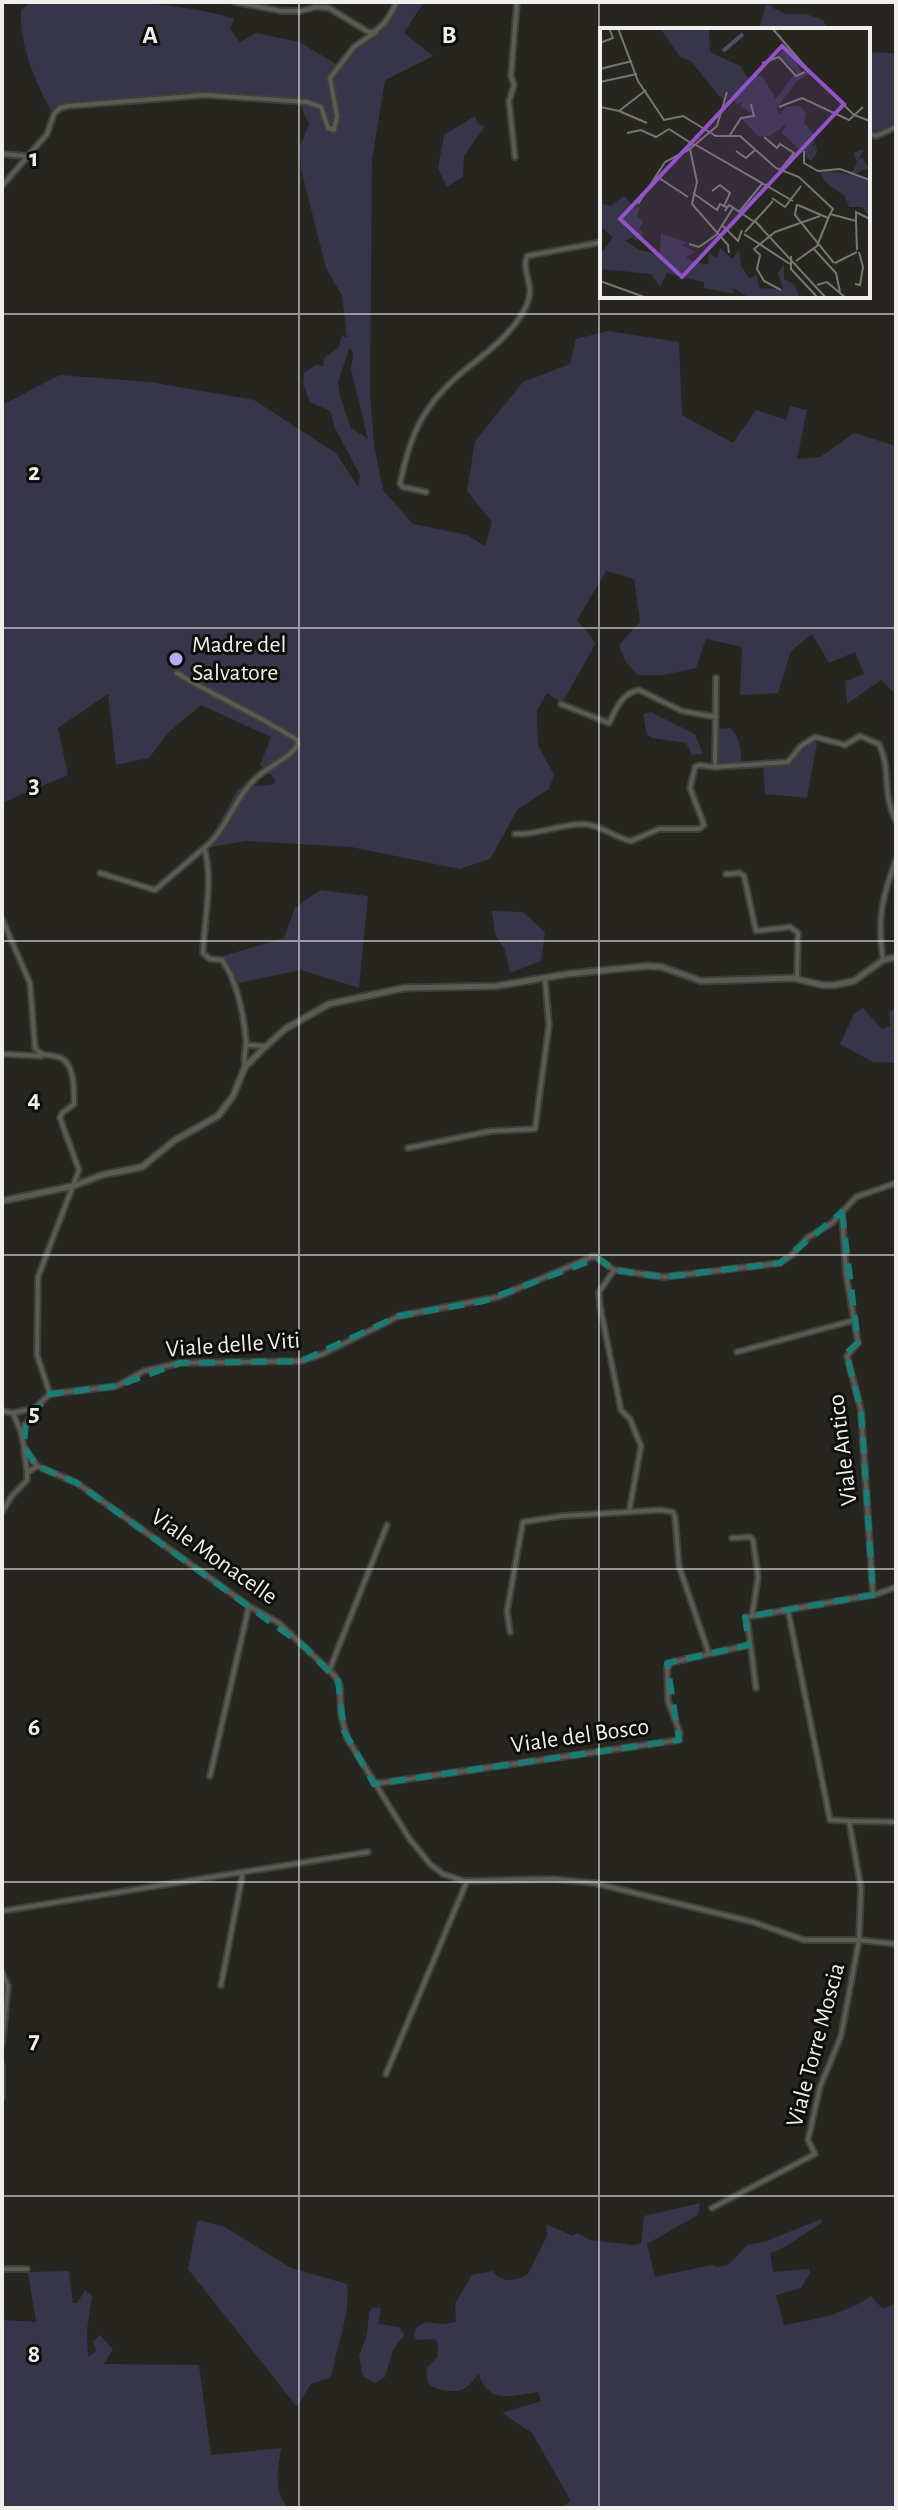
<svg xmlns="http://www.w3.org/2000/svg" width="898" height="2510" font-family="'Alegreya Sans',sans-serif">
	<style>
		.green { fill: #373549; fill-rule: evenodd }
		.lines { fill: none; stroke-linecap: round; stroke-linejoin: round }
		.minor-casing { stroke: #40403b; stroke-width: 8 }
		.tertiary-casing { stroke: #40403b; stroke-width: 9 }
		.minor { stroke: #5c5a54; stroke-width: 4 }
		.tertiary { stroke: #5c5a54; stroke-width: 5 }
		.marked { fill: none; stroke: #1a7c74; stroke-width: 6; stroke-dasharray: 16 10; stroke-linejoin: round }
		.grid { fill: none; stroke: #f0efeb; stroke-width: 2; stroke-opacity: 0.55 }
		.poi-dot { fill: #b5acf8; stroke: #0f0e0b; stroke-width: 3 }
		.labels { text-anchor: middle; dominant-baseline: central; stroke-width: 6; stroke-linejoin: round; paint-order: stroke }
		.poi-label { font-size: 24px; fill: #f0efeb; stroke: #0f0e0b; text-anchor: start }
		.street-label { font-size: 24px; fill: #f0efeb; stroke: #0f0e0b }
		.inset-river { fill: none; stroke: #4e4b6b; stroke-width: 4 }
		.inset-road { fill: none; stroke: #777671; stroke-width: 2 }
		.view { fill: #9253c8; fill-opacity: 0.15; stroke: #9253c8; stroke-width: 4 }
		.inset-edge { fill: none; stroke: #f0efeb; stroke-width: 4 }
		.grid-label { font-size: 26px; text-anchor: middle; font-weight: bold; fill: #f0efeb; stroke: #0f0e0b; stroke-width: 6; stroke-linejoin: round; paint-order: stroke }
	</style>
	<rect width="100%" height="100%" fill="#26251f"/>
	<path class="green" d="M44,2C105,2 177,0 234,19L230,29L240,42L256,33L299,42L338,65C357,42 382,28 397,2H424L404,33L433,56L385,80L372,159L370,394L374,445L383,490L413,524L467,535L485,546L492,522L467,491L475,441L523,382L570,364L576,339L608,331L679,342L682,415L733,443L756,410L786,420L790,406L807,410L797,459L820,457L854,433L896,446V695L881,680L847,704L845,681L864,674L855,652L829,663L812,634L791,651L778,693L740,695L742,647L706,639L696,668L663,675H637L626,662L619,645L640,622L634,579L606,571L577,620L596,643L562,703L547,693L537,710L538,745L554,775L549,789L518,809L490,859L460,869L351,847L246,841L205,848L239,788L275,784V779L260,765L271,737L201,705L169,732L149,758L116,765L108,694L58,728L68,775L4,802L2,405L60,375L150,382L254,400L336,453L358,487L360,475L335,428L330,411L310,402L303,384L304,373L317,364L323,367L324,358L339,347L342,335L347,338L342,296L326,268L301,169L300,147L309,124L299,102L206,93L65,104L51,111C35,80 19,45 21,10L29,3ZM350,348L353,354L351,369L368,439L351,428L340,396L338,381Z
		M766,4L785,14H806L823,20L828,30H759Z
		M868,52L892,53L896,56V123L881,132L872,130L868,120Z
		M475,116L477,123L485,126L464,156L463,177L447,187L438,168L444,135Z
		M651,712L695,734L703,754L692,755L686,743L652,738L647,735L643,714Z
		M730,728C740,737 741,749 741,762L718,765L719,729Z
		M813,742L817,743L807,798L765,794L763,767L793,762L803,747Z
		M320,890L368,896L359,988L301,970L238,983L223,956L284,938L295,908Z
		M492,911L523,912L545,932L541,961L510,973L505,950L495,934Z
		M863,1008L882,1029L890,1026L889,1012L896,1008V1063L873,1062L840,1044L854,1014Z
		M700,2203L698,2215L647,2244L655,2277L711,2265L717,2267L728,2265L747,2245L764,2242L821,2219L823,2222C804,2233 789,2247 770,2253L773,2272L809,2269L810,2273L801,2288L776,2295L784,2325C813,2320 846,2314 871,2296L883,2309L896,2302V2508H560L571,2501L532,2433L502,2413L541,2401L538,2392C514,2395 489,2406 479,2374C475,2377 473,2382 469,2385C458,2395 438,2392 428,2383L426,2369L437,2357L438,2343L435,2339L416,2340L414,2334L417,2327L425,2322L443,2324L456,2322L455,2304L472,2275L493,2271C501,2283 516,2282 528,2274L547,2236L546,2224L573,2236L577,2233L591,2240L634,2245L641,2243L644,2216Z
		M200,2220L225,2227L291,2268L347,2284C351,2314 337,2344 332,2374L329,2378L311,2384L297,2407L188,2269L197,2222Z
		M69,2271L73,2303H77L85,2290L92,2296L87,2330L88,2357L93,2354L96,2350L93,2341L100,2335L113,2349L104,2364L199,2365L211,2455L281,2448C278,2473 273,2486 287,2508H2V2317L5,2320L36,2322L28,2272Z
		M373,2307L381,2308L378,2324L400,2327L404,2335L393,2350L385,2377L375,2383L363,2376L359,2356L367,2334L369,2312Z"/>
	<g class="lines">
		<defs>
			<path id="minor" d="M235,2L281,11H301L316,7L329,8L370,33C383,30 391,13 397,2
				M868,133L876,136L896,127
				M2,154L26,156
				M515,157L509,101L514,85L511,76L517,2
				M2,186L47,134L54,114L60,108L68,106L205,95L307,102L321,107L328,128L334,130L337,116L330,78L354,47L376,32
				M426,492L403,487L400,484C410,434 424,403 465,370C485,354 508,337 522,314C540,285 520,276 527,256L602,242
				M177,673C216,697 259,715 297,740L298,744C290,759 266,767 254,780C233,800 227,830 204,848C214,879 204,920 203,953L210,959L222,960C237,980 244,1016 246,1041C246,1050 243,1058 245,1067
				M561,704L609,723C616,710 621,693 639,690L682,711L716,717
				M715,767L716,678
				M515,834C539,835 560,824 584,824C602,825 614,838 631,841L659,829H699L704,825L690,788L695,767L699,765L715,767L788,762L801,746L815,737L845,745L860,736L879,744C892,771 881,792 896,821
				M100,873L155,890L204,848
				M726,874L740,873L744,876L756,931L790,927L798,933L797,979
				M2,919L30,983L35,1048C42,1057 48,1054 58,1057C75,1061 74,1090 74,1104L62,1113L60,1118L79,1170L38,1277L37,1355L50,1394
				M883,960C877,921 882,896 896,860
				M246,1045L265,1046
				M2,1054L41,1056
				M408,1148L491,1131L535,1129L549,1025L545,979
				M842,1213L846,1274L858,1343L847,1356L861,1410L873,1595
				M614,1270L599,1292L600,1306L621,1410L630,1419L641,1446L629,1512
				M737,1352L855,1320
				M50,1394L36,1407L21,1433L24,1447L37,1466L77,1483L249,1606L279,1623L335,1676L340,1686L341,1715L347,1738L409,1838L430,1864L443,1874L464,1881L553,1879L594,1883L753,1922L804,1940H859L896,1944
				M50,1394L117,1386L144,1371L180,1363L301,1361L323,1354L399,1316L498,1297L594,1256L614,1270L664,1277L780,1263L791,1256L807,1238L832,1223L856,1197L896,1183
				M2,1411L13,1413L35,1408
				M13,1413L20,1430
				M24,1449L27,1472
				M2,1512L11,1497L27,1480V1473L37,1466
				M732,1538L750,1537L753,1540L758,1577L752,1616
				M510,1632L507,1611L523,1522L562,1516L660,1510L673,1512L675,1517L679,1566L709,1654
				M329,1671L387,1525
				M756,1688L747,1617L877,1594L896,1587
				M210,1776L249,1606
				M374,1784L679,1740L680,1733L668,1701L667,1667L673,1662L749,1645
				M849,1821L896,1822
				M2,1911L368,1852
				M2,1972L8,1986L2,2044
				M221,1985L243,1872
				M2,2066V2097
				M386,2074L467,1881
				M712,2208L815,2154L808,2140L820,2087L841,2036L859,1940L861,1888L849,1821L830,1820L788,1610
				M2,2269H27"/>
			<path id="tertiary" d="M2,1201L73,1186L102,1175L142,1167L175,1140L218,1116L233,1096L245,1067L264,1048L285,1029L329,1004L404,988L497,986L567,974L647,966L662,967L701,981L793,978L822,985H835L854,981L883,960L896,957"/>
		</defs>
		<use href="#minor" class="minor-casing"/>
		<use href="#tertiary" class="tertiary-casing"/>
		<use href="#minor" class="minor"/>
		<use href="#tertiary" class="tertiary"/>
	</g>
	<path class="marked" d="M842,1212L858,1343L846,1353L861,1410L873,1595L745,1617L749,1645L667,1663L679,1740L374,1784L344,1731L338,1681L305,1647L77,1483L37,1466L24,1447L26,1421L50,1394L117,1386L180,1363L301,1361L399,1316L484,1301L598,1258L614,1270L664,1277L780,1263Z"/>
	<path class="grid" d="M299,2V2508M599,2V2508M2,314H896M2,628H896M2,941H896M2,1255H896M2,1569H896M2,1882H896M2,2196H896"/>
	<circle class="poi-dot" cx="176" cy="659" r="8"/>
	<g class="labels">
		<g class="poi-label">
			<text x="192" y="645">Madre del<tspan x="192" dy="28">Salvatore</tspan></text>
		</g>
		<g class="street-label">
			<text transform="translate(233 1345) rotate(-4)">Viale delle Viti</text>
			<text transform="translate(843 1450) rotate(-97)">Viale Antico</text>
			<text transform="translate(214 1557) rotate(35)">Viale Monacelle</text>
			<text transform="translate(580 1736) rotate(-8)">Viale del Bosco</text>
			<text transform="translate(816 2045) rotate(-75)">Viale Torre Moscia</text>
		</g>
	</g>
	<g transform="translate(600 28)">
		<rect width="270" height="270" fill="#26251f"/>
		<path d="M60,0H109L110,24L140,38L147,49L162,48L176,71L196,44L179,27L183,20L194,28L201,44H212L197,53L176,81L180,86L186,79L200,78L206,85L204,95L216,108L212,120L216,115L217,124L211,133L182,105L187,96L169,108H158L141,90L153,86L140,78L144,73L137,76L130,69L127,74L117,66L91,33L80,29ZM264,121L259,131L263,130L268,140L252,147L270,152V191L262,179H249L245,168L225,154L218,141L251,147L257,134L253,125ZM24,168L34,180L40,179L37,188L43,194L39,201L44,205L37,213L32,209L25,213L40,222L60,227L61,205L88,215L81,217L96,224L86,229L97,235L108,236L109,225L117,230L120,220L132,231L139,222L141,238L149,250L157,247L159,260L183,261L178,245L184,236V251L195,257L199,268L150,270L133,260L134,266L104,260V254L67,245L60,259L51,246L0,241V227L13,209L0,198V175L10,178Z" fill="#373549"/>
		<path class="inset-river" d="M123,23L143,6"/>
		<path class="inset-road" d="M18,0L38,53L64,92L83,88L116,108H140L176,140L199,149L233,181L230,186M172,0L209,43M0,15L13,10L9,0M162,35L179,29L196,48L205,44M0,41L32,33M209,43L254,87L270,93M0,54L37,46M127,64L117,98L90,121L97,154L92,176L128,217L129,225M0,79L19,83L46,62M179,79L202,70L249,92L263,79M19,83L47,95M69,101L94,117M27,105L41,102L56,109L69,101M130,107L141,90L154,88L151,76M164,109L177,120L180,116L194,125L181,141M96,117L193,173M136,123L146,130L156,121M204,123V135L218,143L240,141L270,152M56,148L88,169M112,163L120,157L130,165L124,178M93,165L117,182L120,176L128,180M172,170L185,179L201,158M38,176L65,134L90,121M197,176L195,187L234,235M198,177L228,190M125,183L129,177L153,193M139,184L162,156M230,186L256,193V184L270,191M154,192L226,270M256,193L257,222M123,198L138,213L142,202M145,204L173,173M144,206L190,236M89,216L99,219L116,207L133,180M213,220L236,245L240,264M191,228V241L218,270M196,233L217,218L230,186M235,235L257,224M0,253L47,270M255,256L260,257L263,239L259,224M217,257L227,254L246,270M181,262L164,253L157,241L160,227L154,221L175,204L220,188"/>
		<path class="view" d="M182,18L244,76L82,249L20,191Z"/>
		<rect width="270" height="270" class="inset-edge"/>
	</g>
	<g class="grid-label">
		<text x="150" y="43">A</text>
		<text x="449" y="43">B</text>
		<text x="34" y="166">1</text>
		<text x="34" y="480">2</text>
		<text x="34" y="793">3</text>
		<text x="34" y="1107">4</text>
		<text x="34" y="1421">5</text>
		<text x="34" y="1735">6</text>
		<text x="34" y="2048">7</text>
		<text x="34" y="2362">8</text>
	</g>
	<rect width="898" height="2510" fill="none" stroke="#f0efeb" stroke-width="8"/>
</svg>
